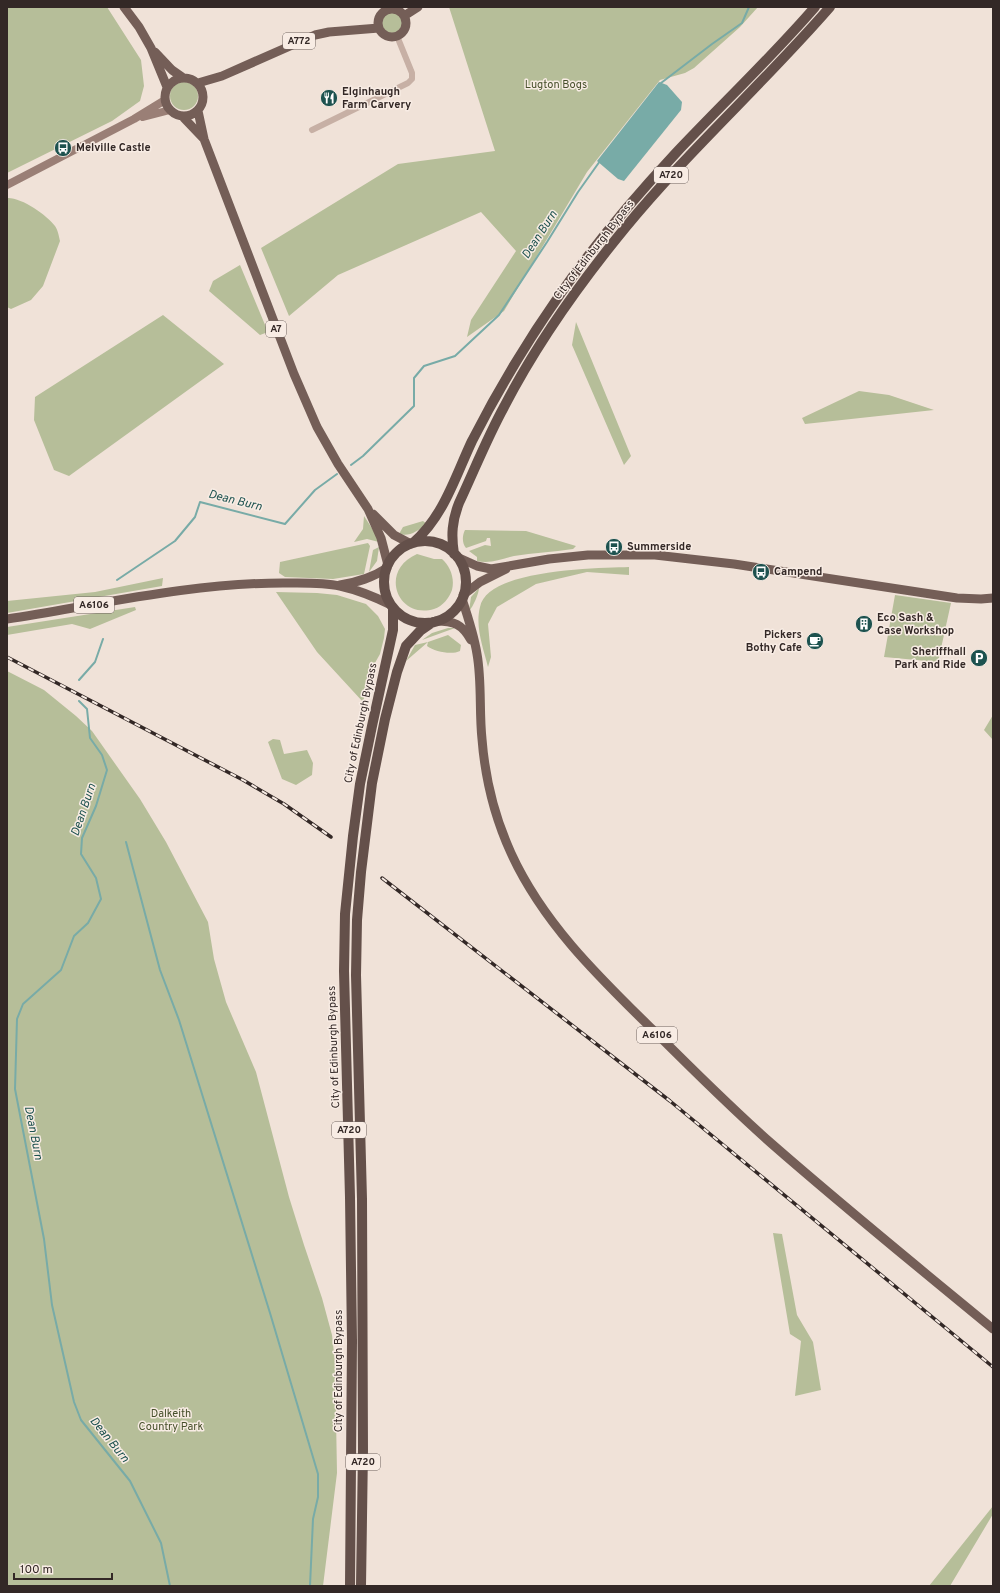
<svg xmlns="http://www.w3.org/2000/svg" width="1000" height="1593" font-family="Overpass,sans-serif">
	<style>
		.green { fill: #b6be99 }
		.water { fill: #78aba7 }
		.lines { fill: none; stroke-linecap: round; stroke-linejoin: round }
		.stream { stroke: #78aba7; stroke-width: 2 }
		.minor { stroke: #c7b0a5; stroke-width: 6 }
		.secondary { stroke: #9a7f76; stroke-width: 8 }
		.primary { stroke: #745e57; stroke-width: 9 }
		.trunk { stroke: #64504a; stroke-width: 10 }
		.rail-casing { stroke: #332826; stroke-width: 3.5 }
		.rail { stroke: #f8ece4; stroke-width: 2; stroke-dasharray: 6; stroke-linecap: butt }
		.labels { text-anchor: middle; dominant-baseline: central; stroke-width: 3; stroke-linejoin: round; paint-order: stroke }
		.shield { fill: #f8ece4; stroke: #6e635f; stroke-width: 1 }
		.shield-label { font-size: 10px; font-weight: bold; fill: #332826 }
		.park-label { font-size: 11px; fill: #47502b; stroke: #f8ece4 }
		.poi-label { font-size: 11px; font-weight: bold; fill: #332826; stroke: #f8ece4; text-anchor: start }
		.street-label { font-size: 11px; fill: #332826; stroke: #f8ece4 }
		.water-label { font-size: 12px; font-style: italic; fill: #1d524f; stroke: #f8ece4 }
	</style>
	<rect width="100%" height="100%" fill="#f0e2d8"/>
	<path class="green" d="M7,7H107L141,60L144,86L140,101L112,121L7,173Z
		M449,7H758L740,27L694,68L685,73L660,80L587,172L504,311L467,337L471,320L516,251L481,212L338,275L289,316L261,248L398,164L495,151Z
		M382 23a10 10 0 1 1 20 0a10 10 0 1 1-20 0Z
		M170 96a14 14 0 1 1 28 0a14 14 0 1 1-28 0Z
		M7,198C21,197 47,215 55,226C58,230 59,237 60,241L43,286L31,300L11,309L7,307Z
		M240,265L268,332L260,335L209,291L213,281Z
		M163,315L224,364L69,476L54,470L34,420L35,397Z
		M576,322L631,456L624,465L572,345Z
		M859,391L889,395L934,410L805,424L802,418Z
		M364,516L377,536L379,542L367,539L354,542L363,529Z
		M423,521L427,524C417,531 410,537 399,534L403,527Z
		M465,530L526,531L576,546L573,549C553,552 533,553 514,556C501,559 491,564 477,561V557L469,551L485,545L491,546L490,538H487L486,541L466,548C462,543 462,536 465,530Z
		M368,543L370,546L364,574L333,579L285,577L279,573L280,562Z
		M379,547L377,561L369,572L373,550Z
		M417,554L434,559H442C450,566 455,578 452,590C449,598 443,606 434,609C398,620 378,571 417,554Z
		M629,567V575L587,572L536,584L497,607L488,624L491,657L488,667C483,647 475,627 480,607C487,569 598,568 629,567Z
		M163,578L162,586L7,613V601L95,592Z
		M479,588C479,593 473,607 469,611L471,597Z
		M276,592L317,593L337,595L366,604L378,616L385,629L384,638L380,654L371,670L363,702L317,652Z
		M895,595L951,603L938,662L884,657Z
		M135,607L136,610L90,629L72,624L7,635V627Z
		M448,628H455L422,640L432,633Z
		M448,635L461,645L460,651C452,655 435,652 427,646L428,642L406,661L415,645L428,642Z
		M7,671L44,690L76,716L92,731L140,799L166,842L208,922L214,959L226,1002L256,1072L289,1197L304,1245L322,1298L332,1335L335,1362L337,1473L323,1586H7Z
		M993,715V740L984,730Z
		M273,739L280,740L284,754L307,750L313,763L312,775L296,785L282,779L268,742Z
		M773,1233L782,1234L797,1315L813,1342L821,1390L795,1396L801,1341L790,1334Z
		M993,1506V1514L950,1586H929Z"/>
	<path class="water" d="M659,82L667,85L682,102L681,110L624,181L618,179L597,161Z"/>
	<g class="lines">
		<path class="stream" d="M661,83L712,44L742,23L749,7
			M351,465L363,456L414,406V378L424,366L455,356L499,315L547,242L578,192L600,161
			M117,580L175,541L195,517L200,502L285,524L315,490L337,474
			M79,680L95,662L103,639
			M79,701L87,709L90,738L102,755L107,770L96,806L82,838L81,854L96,878L101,899L88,923L74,936L61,970L23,1004L17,1019L15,1089L44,1239L52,1305L74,1402L81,1420L130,1481L161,1543L170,1586
			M126,842L160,970L179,1020L270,1313L318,1474V1497L313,1519L310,1586"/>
		<path class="minor" d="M385,7L386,11
			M312,130L408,83L412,79V73L397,36"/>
		<path class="secondary" d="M143,117L170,110
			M7,185L134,119L165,100"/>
		<path class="primary" d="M124,7L139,27L151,48L167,87
			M378 23a14 14 0 1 1 28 0a14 14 0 1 1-28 0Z
			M404,16L418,7
			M155,52L172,70L182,77
			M165 97a19 19 0 1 1 38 0a19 19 0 1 1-38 0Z
			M198,83L222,76L315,35L329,32L379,28
			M198,111L204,139L294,374L317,427L338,464L368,509L381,538L388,565
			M182,116L203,138
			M373,514L394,535L411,544
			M457,557L477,566L491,569L549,559L588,555H655L734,564L957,598L981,599L993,598
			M340,585C358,582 372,578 387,568
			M463,595L480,582L506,569
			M462,599C468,617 474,635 477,654C482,682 479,711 482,739C485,777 495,818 511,853C543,923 598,976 652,1029C691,1068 730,1107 772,1144C844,1207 919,1268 993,1329
			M7,619C98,605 190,583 283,583C301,583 322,582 340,586C358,590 375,597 391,605
			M436,621C454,621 462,624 471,640"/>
		<path class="trunk" d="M384 582a41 41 0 1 1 82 0a41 41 0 1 1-82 0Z
			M413,543C444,516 455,477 472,441C498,390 528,340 561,293C595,244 634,198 675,154C721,105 771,58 815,7
			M454,554C451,535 452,521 459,503C474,471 487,438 504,407C537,343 580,283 625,228C689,150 764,83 830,7
			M350,1586L352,1341L350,1197L344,971L345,914L353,836L360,784L372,726L393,630V608
			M361,1586L363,1450L362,1199L356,975L357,920L361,872L372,783L385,719L397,672L406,646L420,631L433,622"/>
		<defs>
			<path id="rail" d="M7,657L243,780L284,804L331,837
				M382,878L670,1101L993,1367"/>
		</defs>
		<use href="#rail" class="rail-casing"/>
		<use href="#rail" class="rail"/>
	</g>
	<defs>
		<symbol id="restaurant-disc" viewBox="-11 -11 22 22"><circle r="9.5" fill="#1d524f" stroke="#f8ece4"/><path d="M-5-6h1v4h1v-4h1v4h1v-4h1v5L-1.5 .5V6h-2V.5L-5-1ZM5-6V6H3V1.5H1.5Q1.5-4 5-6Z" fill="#fff"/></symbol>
		<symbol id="bus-disc" viewBox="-11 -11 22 22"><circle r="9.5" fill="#1d524f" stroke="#f8ece4"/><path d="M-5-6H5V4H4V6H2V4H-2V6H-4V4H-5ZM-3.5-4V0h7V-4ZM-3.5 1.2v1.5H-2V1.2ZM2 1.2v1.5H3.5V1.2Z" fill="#fff"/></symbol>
		<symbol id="building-disc" viewBox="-11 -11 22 22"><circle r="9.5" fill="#1d524f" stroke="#f8ece4"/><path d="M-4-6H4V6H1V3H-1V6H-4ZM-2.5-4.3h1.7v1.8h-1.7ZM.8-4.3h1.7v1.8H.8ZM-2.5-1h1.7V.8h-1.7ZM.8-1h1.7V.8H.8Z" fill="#fff"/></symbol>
		<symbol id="cafe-disc" viewBox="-11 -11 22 22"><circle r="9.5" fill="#1d524f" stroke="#f8ece4"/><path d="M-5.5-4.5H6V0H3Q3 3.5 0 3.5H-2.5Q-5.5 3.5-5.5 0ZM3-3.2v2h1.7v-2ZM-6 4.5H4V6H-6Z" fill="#fff"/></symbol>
		<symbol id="parking-disc" viewBox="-11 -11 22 22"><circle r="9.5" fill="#1d524f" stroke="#f8ece4"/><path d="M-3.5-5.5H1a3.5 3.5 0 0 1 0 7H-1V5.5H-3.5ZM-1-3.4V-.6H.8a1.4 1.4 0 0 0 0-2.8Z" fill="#fff"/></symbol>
	</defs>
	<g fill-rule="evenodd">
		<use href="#restaurant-disc" x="319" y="88" width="20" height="20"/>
		<use href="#bus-disc" x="53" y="138" width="20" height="20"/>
		<use href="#bus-disc" x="604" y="537" width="20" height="20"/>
		<use href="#bus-disc" x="751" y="562" width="20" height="20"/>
		<use href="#building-disc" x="854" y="614" width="20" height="20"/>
		<use href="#cafe-disc" x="805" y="631" width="20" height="20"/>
		<use href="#parking-disc" x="969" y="648" width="20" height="20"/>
	</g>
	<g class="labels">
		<g class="shield">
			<rect x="283" y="33" width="32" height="16" rx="3"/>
			<rect x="654" y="167" width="34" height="16" rx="3"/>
			<rect x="266" y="321" width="20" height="16" rx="3"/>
			<rect x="74" y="597" width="40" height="16" rx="3"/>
			<rect x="637" y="1027" width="40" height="16" rx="3"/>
			<rect x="332" y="1122" width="34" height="16" rx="3"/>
			<rect x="346" y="1454" width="34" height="16" rx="3"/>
		</g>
		<g class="shield-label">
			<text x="299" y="41">A772</text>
			<text x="671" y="175">A720</text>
			<text x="276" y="329">A7</text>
			<text x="94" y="605">A6106</text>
			<text x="657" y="1035">A6106</text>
			<text x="349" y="1130">A720</text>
			<text x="363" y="1462">A720</text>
		</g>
		<g class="park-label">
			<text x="556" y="85">Lugton Bogs</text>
			<text x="171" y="1414">Dalkeith<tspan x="171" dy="13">Country Park</tspan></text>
		</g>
		<g class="poi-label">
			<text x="342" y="92">Elginhaugh<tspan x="342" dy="13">Farm Carvery</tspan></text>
			<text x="76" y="148">Melville Castle</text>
			<text x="627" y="547">Summerside</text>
			<text x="774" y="572">Campend</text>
			<text x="877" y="618">Eco Sash &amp;<tspan x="877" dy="13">Case Workshop</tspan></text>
			<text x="802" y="635" text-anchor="end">Pickers<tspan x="802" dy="13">Bothy Cafe</tspan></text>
			<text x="966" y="652" text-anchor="end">Sheriffhall<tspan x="966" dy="13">Park and Ride</tspan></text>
		</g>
		<g class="street-label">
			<text transform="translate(594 250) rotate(-52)">City of Edinburgh Bypass</text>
			<text transform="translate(361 723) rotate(-78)">City of Edinburgh Bypass</text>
			<text transform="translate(334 1047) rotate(-92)">City of Edinburgh Bypass</text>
			<text transform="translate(339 1371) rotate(-90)">City of Edinburgh Bypass</text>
		</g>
		<g class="water-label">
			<text transform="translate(540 235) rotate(-57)">Dean Burn</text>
			<text transform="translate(235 501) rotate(14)">Dean Burn</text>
			<text transform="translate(84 810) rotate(-71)">Dean Burn</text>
			<text transform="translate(33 1133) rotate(79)">Dean Burn</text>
			<text transform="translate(109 1440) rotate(51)">Dean Burn</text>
		</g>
	</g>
	<rect width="1000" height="1593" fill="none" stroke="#332826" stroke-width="16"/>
	<path d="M14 1573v6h98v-6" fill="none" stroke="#332826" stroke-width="2"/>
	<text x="20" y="1573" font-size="12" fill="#332826" stroke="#f8ece4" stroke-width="3" paint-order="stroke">100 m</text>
</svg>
